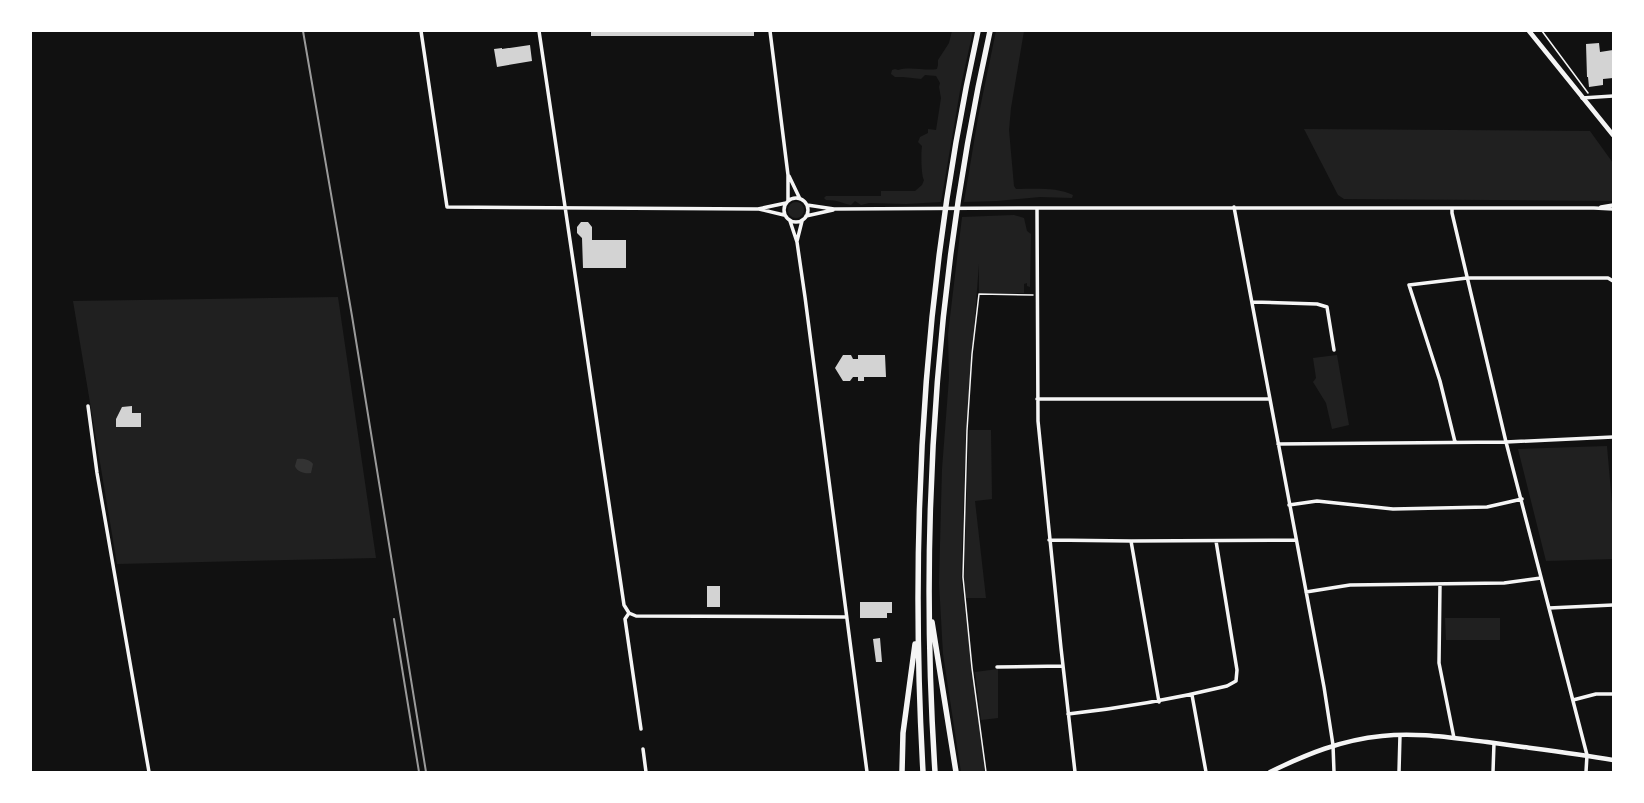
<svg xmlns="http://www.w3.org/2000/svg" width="1644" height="803" font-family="Montserrat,sans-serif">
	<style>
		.green { fill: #202020 }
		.water { fill: #333 }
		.building { fill: #d3d3d3 }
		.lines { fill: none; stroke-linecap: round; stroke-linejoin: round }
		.path { stroke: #f5f5f5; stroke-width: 1.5 }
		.minor { stroke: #f5f5f5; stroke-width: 3.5 }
		.secondary { stroke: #f5f5f5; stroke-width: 4.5 }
		.trunk { stroke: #f5f5f5; stroke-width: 5.5 }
		.rail { stroke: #9a9a9a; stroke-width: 2 }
	</style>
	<rect width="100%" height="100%" fill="#111"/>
	<path class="green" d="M952,31H973L961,85L941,202L906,204L869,203L861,205L855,201L851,205C841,203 838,200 826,200L824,198L826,196H881V191H915L922,185L924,180C921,176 921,151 922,146L918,142L920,137L928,133V129L936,130L941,98L939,87L940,83L936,76L925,75L921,79L903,77H895L891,74L892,70L895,69L898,70C910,66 925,71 937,69L938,65V60L949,43Z
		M996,31H1024L1011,108L1009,130L1014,186L1016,189C1034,189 1057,187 1073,195L1072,198L1040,197L997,201L964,202L978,118Z
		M1304,129L1590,131L1613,163V201L1344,199L1338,195Z
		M788 210a8 8 0 1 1 16 0a8 8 0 1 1-16 0Z
		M1014,215L1024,218L1027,231L1031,234L1030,287L1027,286V283L1024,284V293H979V264L966,430L961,577L985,772H961L943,654L939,583L942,469L949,378L948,334L962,217Z
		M338,297L376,558L117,564L73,301Z
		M1337,355L1349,425L1332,429L1326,403L1313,382L1316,378L1313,358Z
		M969,430H991L992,499L975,501L986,598H966L964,577Z
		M1607,446L1613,515V559L1546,561L1518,449Z
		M1445,618H1500V640H1446Z
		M998,669V718L981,720L975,672Z"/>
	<path class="water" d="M297,459C302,458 310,459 313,464L311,473C305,474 297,472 295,466Z"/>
	<path class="building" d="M591,31H754V36H591Z
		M1599,43L1600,52L1613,50V78L1603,79V85L1589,87L1588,77H1587L1586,44Z
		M530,45L532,61L497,67L494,49L502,48V49Z
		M581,222H588L592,227V240H626V268H583L582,238L577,233V227Z
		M843,355H851L853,359H858V355H885L886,377H864V381H858V377H853L850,381H843L835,368Z
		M132,406V413H141V427H116V419L122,407Z
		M707,586H720V607H707Z
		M860,602H892V613H887V618H860Z
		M880,638L882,662H876L873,639Z"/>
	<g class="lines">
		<path class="path" d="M1542,31L1588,93
			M986,772L972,668L963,577L967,430L972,354L979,294L1033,295"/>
		<path class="minor" d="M421,31L447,207L758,209L786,203
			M539,31L624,605L629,613L636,616L846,617
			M770,31L788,175V201
			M1582,98L1613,96
			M789,176L800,199
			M784 210a12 12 0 1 1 24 0a12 12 0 1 1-24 0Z
			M807,205L834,209L1037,208H1594L1613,209
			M1234,207L1324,687L1333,745L1334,772
			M1601,207L1613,205
			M1037,208L1038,421L1061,648L1075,772
			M1452,208V213L1506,442L1587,755L1586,772
			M759,209L784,215
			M806,216L833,210
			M790,221L797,242L805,297L867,772
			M797,241L802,221
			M1252,302L1317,304L1327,307L1334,350
			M1037,399H1270
			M88,406L97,473L149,772
			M1455,442L1440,381L1409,285L1467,278H1608L1613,281
			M1278,444L1506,442L1613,437
			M1289,505L1317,501L1393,509L1487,507L1522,499
			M1049,540L1131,541L1295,540
			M1131,541L1159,702
			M1440,584L1439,663L1454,738
			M1306,592L1350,585L1504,583L1541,578
			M1549,608L1613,605
			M629,613L625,619L641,729
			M997,667L1063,666
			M1192,695L1206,772
			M1573,700L1596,694H1613
			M1068,714C1122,708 1174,699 1227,686L1236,681L1237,670L1216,541
			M643,749L646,772
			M1399,772L1400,735
			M1493,772L1494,743"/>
		<path class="secondary" d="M1529,31L1613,135
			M1270,772C1307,754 1341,740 1382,736C1417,732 1452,738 1487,742C1529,748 1571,753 1613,760"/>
		<path class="trunk" d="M932,622L956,772
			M902,772L903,733L915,644
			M923,772C909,524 924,274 978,31
			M935,772C919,525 936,273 990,31"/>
		<path class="rail" d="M303,31L352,316L426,772
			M394,619L419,772"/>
	</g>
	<rect width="1644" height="803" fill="none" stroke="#ffffff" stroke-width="64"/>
</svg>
